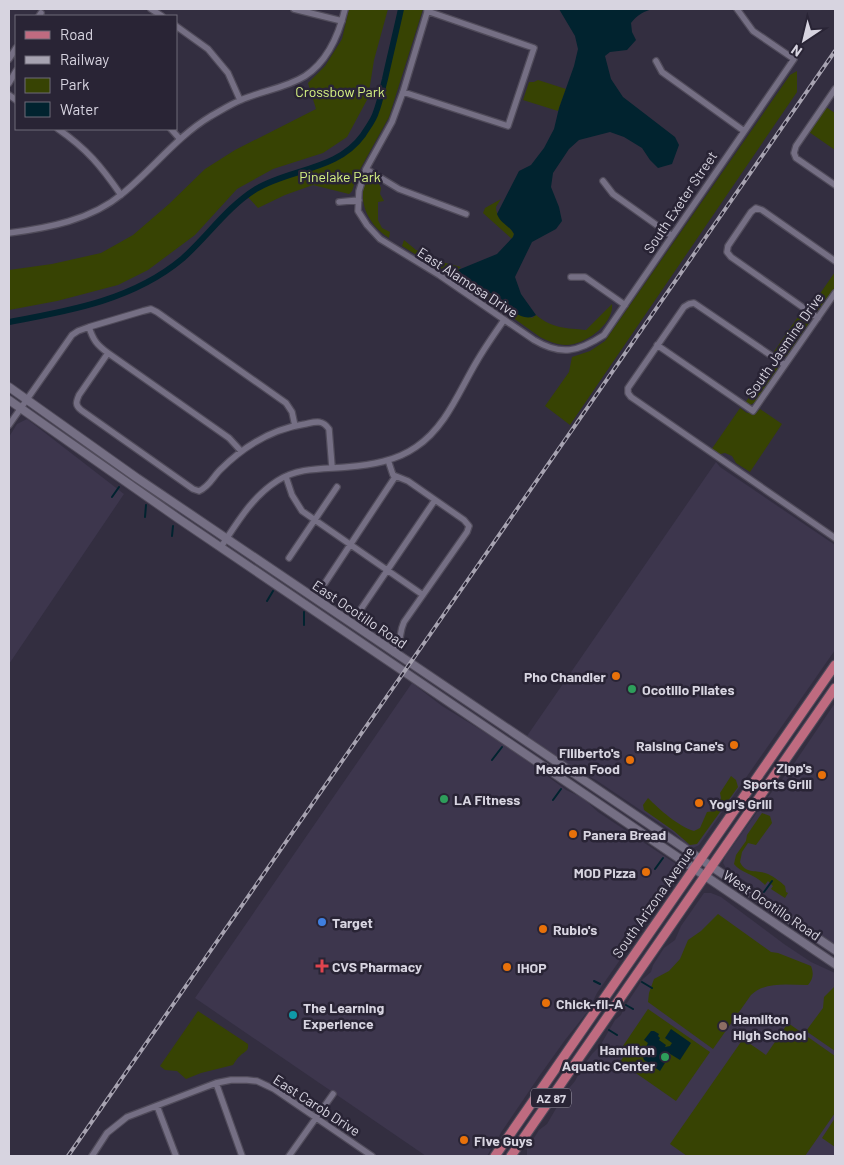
<svg xmlns="http://www.w3.org/2000/svg" width="844" height="1165" font-family="Barlow,sans-serif">
	<style>
		.built { fill: #3d364d }
		.green { fill: #374303 }
		.water { fill: #01232f }
		.lines { fill: none; stroke-linecap: round; stroke-linejoin: round }
		.stream { stroke: #01232f; stroke-width: 2 }
		.canal { stroke: #01232f; stroke-width: 6 }
		.minor-casing { stroke: #504b5a; stroke-width: 8 }
		.secondary-casing { stroke: #504b5a; stroke-width: 10 }
		.primary-casing { stroke: #504b5a; stroke-width: 11 }
		.minor { stroke: #756f84; stroke-width: 5.5 }
		.secondary { stroke: #756f84; stroke-width: 8 }
		.primary { stroke: #bf6b80; stroke-width: 9 }
		.rail-casing { stroke: #a7a3b1; stroke-width: 4 }
		.rail { stroke: #292435; stroke-width: 2; stroke-dasharray: 5.5; stroke-linecap: butt }
		.food-dot { fill: #e8710a; stroke: #292435; stroke-width: 2 }
		.leisure-dot { fill: #2e9e5b; stroke: #292435; stroke-width: 2 }
		.shop-dot { fill: #3f7fe0; stroke: #292435; stroke-width: 2 }
		.health-dot { fill: #e0444e; stroke: #292435; stroke-width: 2 }
		.culture-dot { fill: #0f9aa8; stroke: #292435; stroke-width: 2 }
		.education-dot { fill: #8d6e63; stroke: #292435; stroke-width: 2 }
		.labels { text-anchor: middle; dominant-baseline: central; stroke-width: 5; stroke-linejoin: round; paint-order: stroke }
		.shield { fill: #292435; stroke: #a39fad; stroke-width: 1 }
		.shield-label { font-size: 12px; font-weight: bold; fill: #d7d4e0 }
		.park-label { font-size: 14px; fill: #d6f282; stroke: #292435 }
		.street-label { font-size: 14px; fill: #d7d4e0; stroke: #292435 }
		.poi-label { font-size: 14px; font-weight: bold; fill: #d7d4e0; stroke: #292435; text-anchor: start }
	</style>
	<rect width="100%" height="100%" fill="#332e40"/>
	<path class="built" d="M27,419L124,494L9,664V437L17,424Z
		M716,462L720,467L835,545V650L699,845L693,848L688,846L673,832L596,780L575,770L527,736Z
		M412,683L442,706L507,746L566,790L583,798L598,812L679,866L682,873L667,892L597,993L588,1011L565,1040L540,1075L502,1131L487,1156H426L195,998Z
		M835,703V945L791,915L758,890L726,868L723,863L725,857L767,798L791,768Z
		M704,893H711L721,897L784,944L811,962L835,973V1156H527V1149L539,1130L547,1124L565,1093L575,1081L582,1068L592,1054L600,1046L615,1020L621,1015L625,1006L643,979L651,972L653,965L664,948L675,940L681,926Z"/>
	<path class="green" d="M349,9H388L374,60L368,98L347,137L323,153L273,169L237,189L195,235L148,270L118,285L57,301L9,310V270L52,264L101,253L133,235L169,204L205,169L235,150L316,109L308,83L325,66L342,39Z
		M403,9H423L389,117L358,173L352,191L349,194L313,185L285,195L258,208L247,196L270,183L327,164L352,148L358,142L376,114Z
		M797,71V92L570,425L545,406L569,372L572,357L590,351L605,341L790,75Z
		M538,80L566,89L558,111L523,100L529,82H534Z
		M826,107L835,113V150L809,132Z
		M373,181L379,184L381,188L380,194L384,201L378,202V220L382,228L390,232L389,238C370,226 359,206 364,184Z
		M501,199L496,207C496,220 508,223 514,234L512,239L483,213L485,208Z
		M404,240L416,250L426,253L438,261L461,267L458,269L462,275L457,280L402,246Z
		M835,272V287L819,310L814,312L810,308Z
		M465,278L503,302L507,307L532,318L536,315C553,329 566,328 586,330L612,304C614,324 585,345 566,345C557,345 548,341 540,337L461,281Z
		M802,311L809,316V323L787,356L781,358L773,353Z
		M774,361L777,363L778,370L756,402L750,405L745,403Z
		M740,408L747,413H756L760,409L782,424L750,472L736,463L732,456L725,453L720,454L711,450Z
		M731,776L736,780L738,787L697,844L690,845L674,831L644,810L643,805L648,798C660,810 678,826 694,831L700,828L707,812L714,811L721,798L720,793Z
		M762,813L770,816L772,823L756,845L748,843L742,852L740,862C746,875 757,869 768,874C774,877 781,882 785,886L786,892L788,893L785,898L771,889L773,886L768,881L765,885C755,874 741,873 734,864L736,855L746,841L747,835Z
		M718,914L771,952L778,953L811,966C814,974 813,979 808,985C788,985 766,981 751,995L713,1049L648,1002L649,993L654,979L669,971L680,959L688,940L701,931Z
		M835,986V1051L806,1031L823,1008L824,997Z
		M648,1009L710,1052L676,1101L620,1062L628,1050L623,1046Z
		M198,1011L248,1044C249,1052 244,1051 240,1056C237,1058 235,1062 233,1065L201,1073L186,1079L177,1071L165,1070L160,1066Z
		M788,1023L835,1056V1113L805,1156H687L670,1144L743,1039L766,1055Z
		M835,1118V1147L822,1138Z"/>
	<path class="water" d="M559,9H654C645,10 636,16 631,23L632,32L636,40L627,50L610,52L605,56L611,79L623,97L675,137L679,145L672,164L658,168L650,160L642,148L624,137L610,132L579,140L569,149L553,173L551,187L559,207L562,221L556,229L532,242L515,277L521,294L536,315C532,318 526,318 521,316C514,313 509,307 503,302C489,290 471,284 458,270L497,254L513,237L514,234C510,226 500,223 497,214L519,171L531,165L544,148L554,129L559,108L574,66L578,49L575,36Z
		M671,1029L691,1043L680,1060L667,1052L664,1055L668,1058L660,1071L644,1060L642,1054L648,1043L644,1040L651,1031H654L659,1034L658,1036L660,1038L659,1040L666,1045L665,1047L670,1046L672,1043L665,1038Z"/>
	<g class="lines">
		<path class="stream" d="M112,497L119,487
			M145,517L146,505
			M172,536L173,526
			M267,601L273,591
			M304,612V625
			M492,760L502,747
			M553,800L561,789
			M655,869L663,858
			M764,892L772,881
			M642,911L648,915
			M594,981L600,984
			M642,982L652,988
			M626,1005L633,1009
			M609,1030L617,1035"/>
		<path class="canal" d="M9,322C69,311 133,300 182,259C207,237 227,207 256,189C291,168 337,171 363,135C367,128 374,120 376,112C380,102 382,90 385,79C390,56 396,32 401,9"/>
		<defs>
			<path id="minor" d="M151,9L162,16
				M294,9L342,21
				M428,9L403,92L392,122L366,169L359,191L358,211L367,225L380,239L439,275L534,340C561,356 578,352 604,335L794,59L753,31L737,9
				M39,16L41,13
				M176,26L208,49L228,73L240,100
				M9,59L16,48
				M656,61L662,72L744,131
				M9,83L16,71
				M835,89L796,146L794,153L796,158L835,185
				M403,92L508,126L534,48L427,11
				M9,95L16,100
				M58,129C87,149 101,166 121,195
				M171,129L179,138
				M366,169L399,189L466,214
				M603,181L613,194L672,236
				M339,202L359,200
				M9,233C48,228 91,220 122,194C153,169 176,137 211,116C220,111 231,104 241,100C261,91 286,88 305,76C328,61 339,34 345,9
				M571,277H585L625,305
				M818,318L731,257L727,252L728,246L751,212L756,208L762,210L835,261
				M89,327L143,311L151,309L157,312L286,403L292,412L295,426
				M657,345L753,411L835,293
				M785,365L694,303L689,304L684,307L628,388V393L631,397L835,538
				M9,425L72,335L78,331L89,327C93,340 97,345 108,353
				M241,451L229,438L108,353L79,395C76,402 75,405 81,410L193,489L199,491C209,487 213,477 220,470C244,446 272,429 305,424C315,422 322,419 329,429L332,467
				M388,460L393,475L408,481L464,520L469,526L467,532L404,622C398,635 403,639 394,653
				M286,477L292,495L302,511L423,595
				M221,547C237,523 252,497 277,481C298,467 324,469 347,467C371,465 396,461 416,447C446,427 459,391 477,361C485,347 495,333 504,320
				M289,558L337,487
				M325,583L395,477
				M361,609L435,500
				M216,1083L242,1156
				M157,1106L176,1156
				M92,1156L107,1133L127,1117L216,1083L231,1080H247L257,1081L274,1089L372,1156
				M289,1156L333,1094"/>
			<path id="secondary" d="M9,387L137,478L835,950
				M9,400L179,519L835,964"/>
			<path id="primary" d="M495,1156L835,665
				M511,1156L835,688"/>
		</defs>
		<use href="#minor" class="minor-casing"/>
		<use href="#secondary" class="secondary-casing"/>
		<use href="#primary" class="primary-casing"/>
		<use href="#minor" class="minor"/>
		<use href="#secondary" class="secondary"/>
		<use href="#primary" class="primary"/>
		<defs>
			<path id="rail" d="M68,1156L835,51"/>
		</defs>
		<use href="#rail" class="rail-casing"/>
		<use href="#rail" class="rail"/>
	</g>
	<g class="food-dot">
		<circle cx="616" cy="676" r="5"/>
		<circle cx="734" cy="745" r="5"/>
		<circle cx="630" cy="760" r="5"/>
		<circle cx="822" cy="775" r="5"/>
		<circle cx="699" cy="803" r="5"/>
		<circle cx="573" cy="834" r="5"/>
		<circle cx="646" cy="872" r="5"/>
		<circle cx="543" cy="929" r="5"/>
		<circle cx="507" cy="967" r="5"/>
		<circle cx="546" cy="1003" r="5"/>
		<circle cx="464" cy="1140" r="5"/>
	</g>
	<g class="leisure-dot">
		<circle cx="632" cy="689" r="5"/>
		<circle cx="444" cy="799" r="5"/>
		<circle cx="665" cy="1057" r="5"/>
	</g>
	<circle class="shop-dot" cx="322" cy="922" r="5"/>
	<path class="health-dot" d="M319.5 958.5h5v5h5v5h-5v5h-5v-5h-5v-5h5z"/>
	<circle class="culture-dot" cx="293" cy="1015" r="5"/>
	<circle class="education-dot" cx="723" cy="1026" r="5"/>
	<g class="labels">
		<rect class="shield" x="531" y="1088.5" width="40" height="19" rx="4"/>
		<g class="shield-label">
			<text x="551" y="1098">AZ 87</text>
		</g>
		<g class="park-label">
			<text x="340" y="91">Crossbow Park</text>
			<text x="340" y="176">Pinelake Park</text>
		</g>
		<g class="street-label">
			<text transform="translate(680 202) rotate(-56)">South Exeter Street</text>
			<text transform="translate(468 282) rotate(33)">East Alamosa Drive</text>
			<text transform="translate(784 345) rotate(-55)">South Jasmine Drive</text>
			<text transform="translate(360 614) rotate(34)">East Ocotillo Road</text>
			<text transform="translate(653 902) rotate(-55)">South Arizona Avenue</text>
			<text transform="translate(772 905) rotate(34)">West Ocotillo Road</text>
			<text transform="translate(317 1105) rotate(33)">East Carob Drive</text>
		</g>
		<g class="poi-label">
			<text x="606" y="676" text-anchor="end">Pho Chandler</text>
			<text x="642" y="689">Ocotillo Pilates</text>
			<text x="724" y="745" text-anchor="end">Raising Cane's</text>
			<text x="620" y="752" text-anchor="end">Filiberto's<tspan x="620" dy="16">Mexican Food</tspan></text>
			<text x="812" y="767" text-anchor="end">Zipp's<tspan x="812" dy="16">Sports Grill</tspan></text>
			<text x="454" y="799">LA Fitness</text>
			<text x="709" y="803">Yogi's Grill</text>
			<text x="583" y="834">Panera Bread</text>
			<text x="636" y="872" text-anchor="end">MOD Pizza</text>
			<text x="332" y="922">Target</text>
			<text x="553" y="929">Rubio's</text>
			<text x="332" y="966">CVS Pharmacy</text>
			<text x="517" y="967">IHOP</text>
			<text x="556" y="1003">Chick-fil-A</text>
			<text x="303" y="1007">The Learning<tspan x="303" dy="16">Experience</tspan></text>
			<text x="733" y="1018">Hamilton<tspan x="733" dy="16">High School</tspan></text>
			<text x="655" y="1049" text-anchor="end">Hamilton<tspan x="655" dy="16">Aquatic Center</tspan></text>
			<text x="474" y="1140">Five Guys</text>
		</g>
	</g>
	<rect width="844" height="1165" fill="none" stroke="#d7d4e0" stroke-width="20"/>
	<rect x="15" y="15" width="162" height="115" fill="#292435" stroke="#6f6a79"/>
	<rect x="25" y="31" width="25" height="8" fill="#bf6b80" stroke="#6f6a79"/>
	<text x="60" y="40" font-size="15" fill="#d7d4e0">Road</text>
	<rect x="25" y="56" width="25" height="8" fill="#a7a3b1" stroke="#6f6a79"/>
	<text x="60" y="65" font-size="15" fill="#d7d4e0">Railway</text>
	<rect x="25" y="78" width="25" height="15" fill="#374303" stroke="#6f6a79"/>
	<text x="60" y="90" font-size="15" fill="#d7d4e0">Park</text>
	<rect x="25" y="102" width="25" height="15" fill="#01232f" stroke="#6f6a79"/>
	<text x="60" y="115" font-size="15" fill="#d7d4e0">Water</text>
	<g transform="translate(804 40) rotate(215)" stroke="#292435" stroke-width="4" paint-order="stroke">
	<path d="M0-4L9 19L0 12L-9 19Z" fill="#d7d4e0"/>
	<text y="-8" font-size="14" font-weight="bold" text-anchor="middle" fill="#d7d4e0">N</text>
	</g>
</svg>
